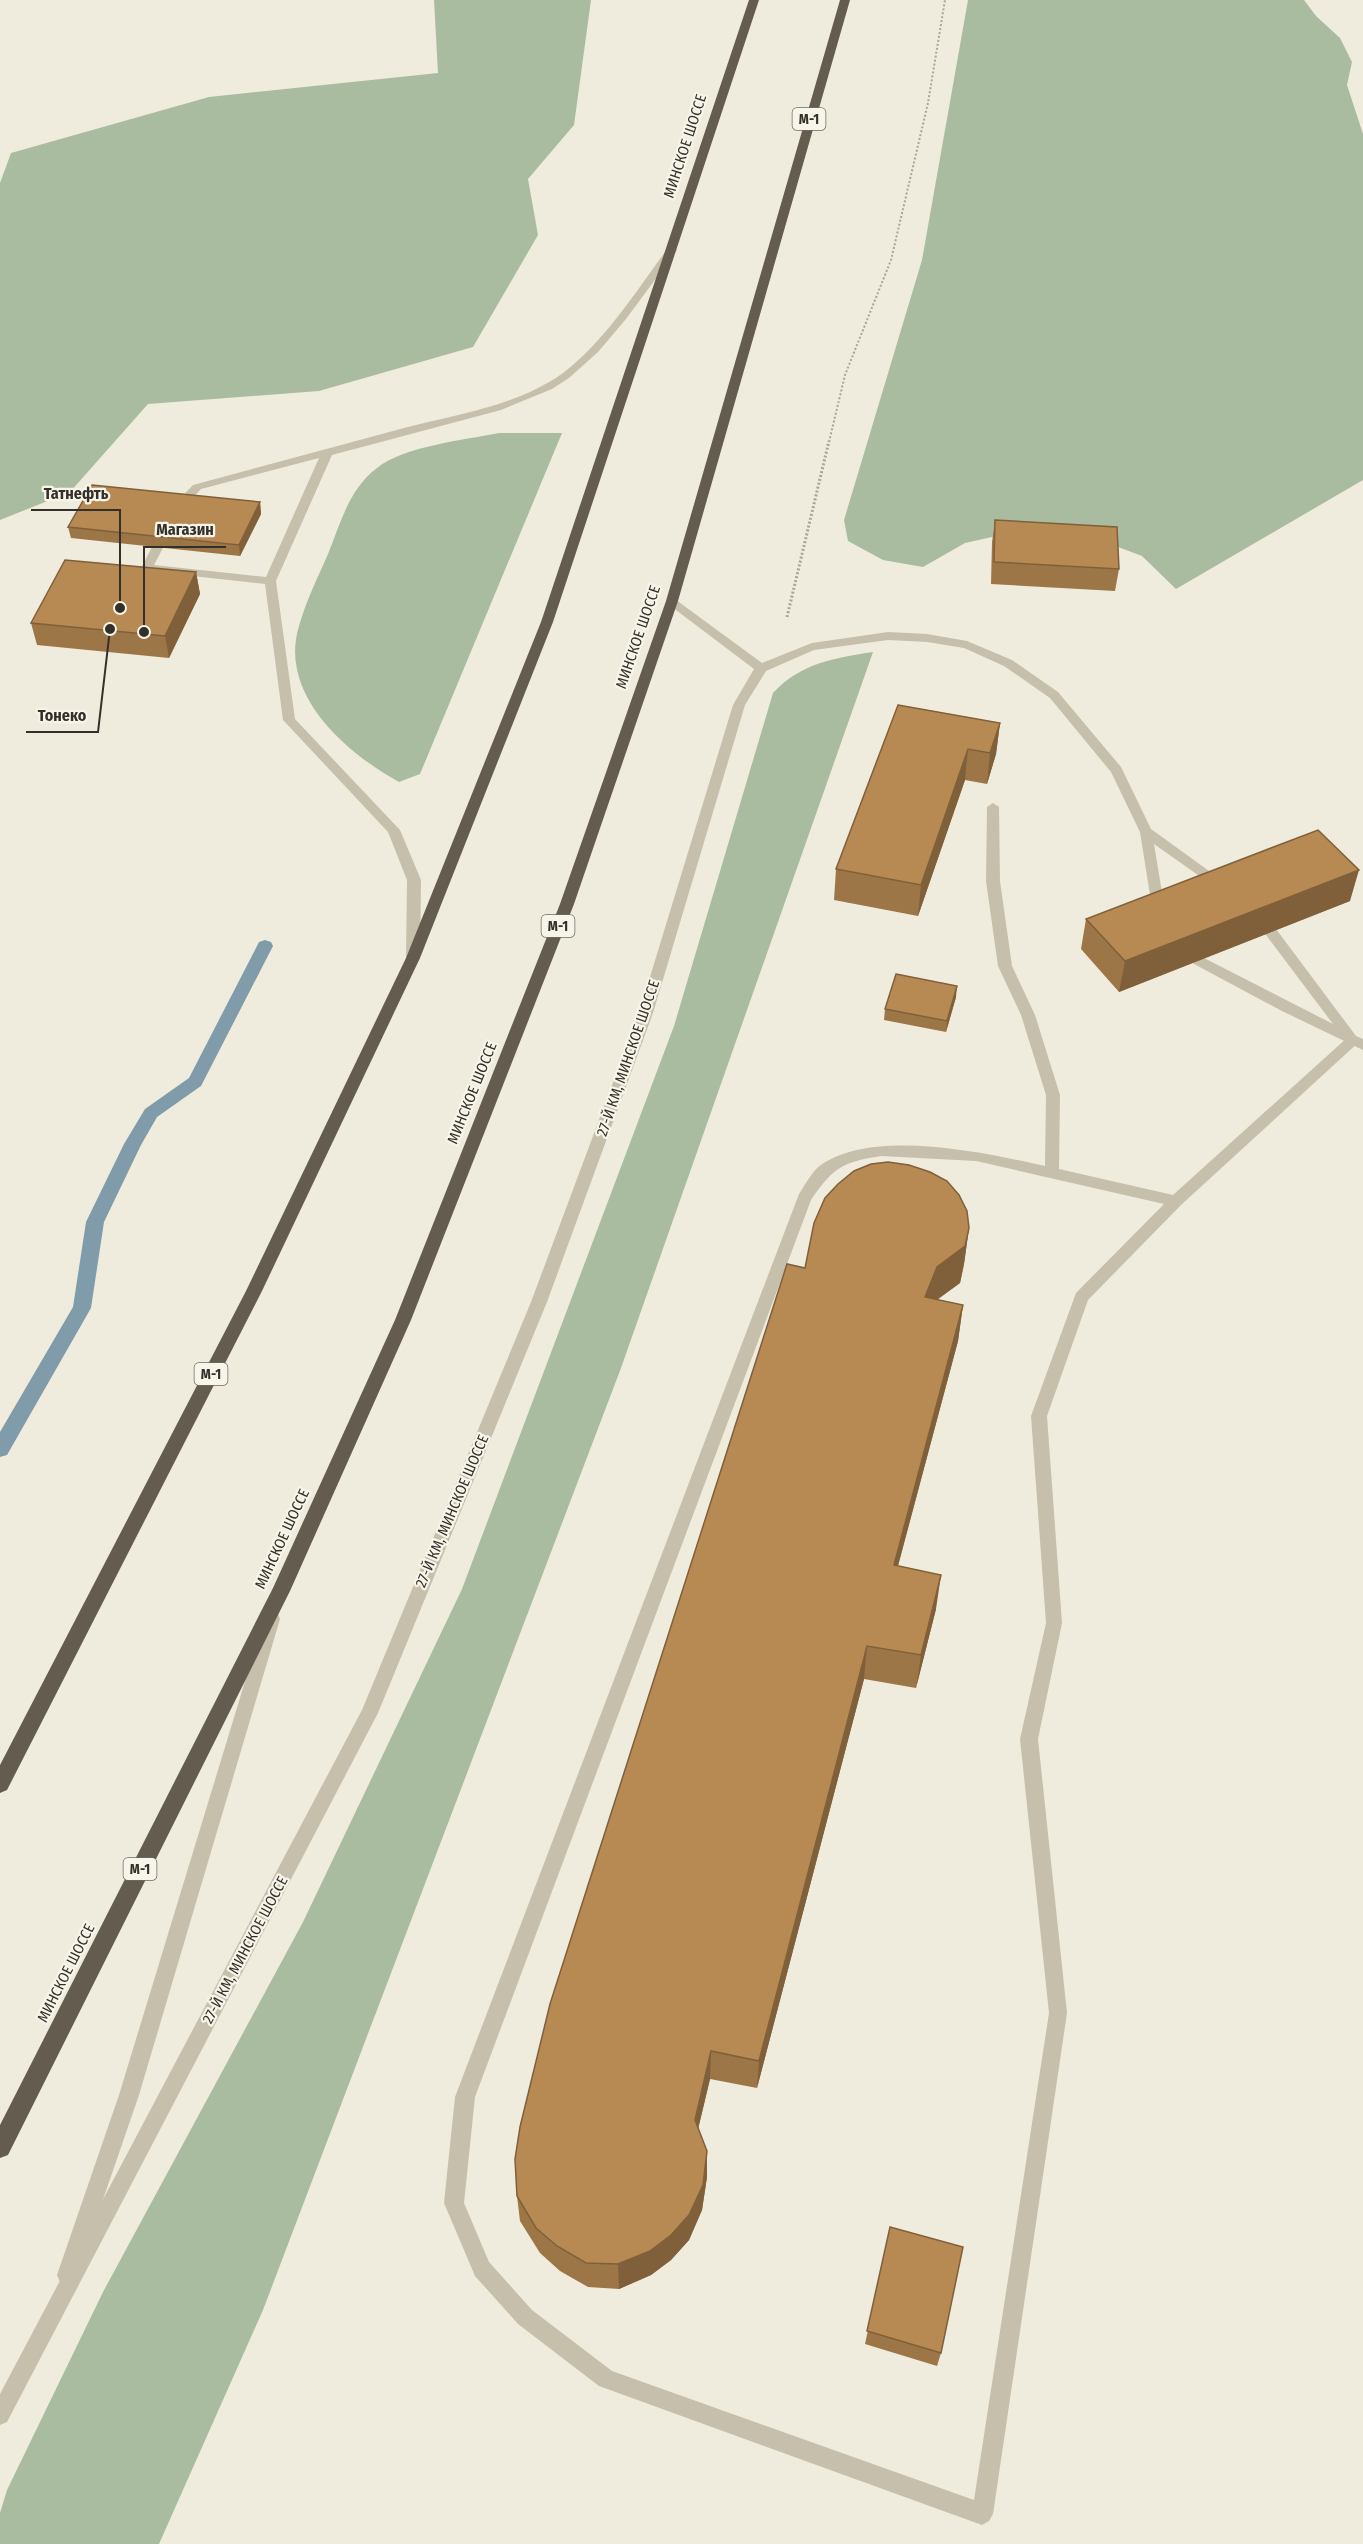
<svg xmlns="http://www.w3.org/2000/svg" width="1363" height="2544" font-family="'Fira Sans Condensed',sans-serif">
	<style>
		.green { fill: #aabc9f }
		.lines { fill: none; stroke-linecap: round; stroke-linejoin: round }
		.stream { fill: #809ba9; fill-rule: evenodd }
		.path-far1 { stroke: #aca591; stroke-width: 2; stroke-dasharray: 2 2; stroke-linecap: butt }
		.path { stroke: #aca591; stroke-width: 3; stroke-dasharray: 2 2; stroke-linecap: butt }
		.service { fill: #c6bfab; fill-rule: evenodd }
		.minor { fill: #c6bfab; fill-rule: evenodd }
		.trunk { fill: #645c4e; fill-rule: evenodd }
		.wall { fill: #9d7647 }
		.shaded-wall { fill: #80603a }
		.building { fill: #b78953; stroke: #80603a; stroke-width: 1.5 }
		.labels { text-anchor: middle; dominant-baseline: central; stroke-width: 4.5; stroke-linejoin: round; paint-order: stroke }
		.shield { fill: #f7f5e9; stroke: #6e6b63; stroke-width: 1.5 }
		.shield-label { font-size: 14px; font-weight: bold; fill: #343029 }
		.street-label { font-size: 15px; fill: #343029; stroke: #f7f5e9 }
		.leader { fill: none; stroke: #343029; stroke-width: 2 }
		.callout-dot { fill: #343029; stroke: #f7f5e9; stroke-width: 2 }
		.callout-label { font-size: 16px; text-anchor: middle; font-weight: bold; fill: #343029; stroke: #f7f5e9; stroke-width: 4.5; stroke-linejoin: round; paint-order: stroke }
	</style>
	<rect width="100%" height="100%" fill="#efecdd"/>
	<path class="green" d="M434,0H591L574,125L528,179L538,235L473,347L319,391L148,404L70,492L0,520V183L11,153L209,97L438,73Z
		M968,0H1304L1316,16L1340,38L1352,62L1347,85L1363,134V480L1176,589L1142,556L1086,535L1024,530L965,543L923,567L883,560L848,541L844,520L922,260Z
		M499,433H562L420,774L399,782C346,753 278,694 299,626C306,601 318,577 328,554C341,522 349,489 377,468C404,446 465,440 499,433Z
		M873,652L621,1368L263,2310L159,2544H0V2513L7,2490L103,2292L303,1922L462,1589L674,1026L773,693C801,663 834,658 873,652Z"/>
	<g class="lines">
		<path class="stream" d="M265,940L271,942L273,946L201,1086L157,1117L141,1145L104,1222L91,1308L7,1455L0,1457V1432L73,1307L86,1222L124,1144L145,1109L189,1078L257,946L259,942Z"/>
		<path class="path-far1" d="M829,442L845,375L891,260L928,103L945,0"/>
		<path class="path" d="M787,617L829,441"/>
		<path class="service" d="M672,247L677,250L626,319L598,352L569,378L552,389L501,410L332,455L276,581L295,719L400,830L421,880L420,958L418,961H408L406,958L407,880L388,832L283,720L265,584L147,571L141,568L174,505L193,485C264,466 334,447 404,428C458,414 517,406 563,373C606,340 636,291 668,248ZM319,458L266,577L154,565L185,506L201,489Z
			M993,803L999,807L1000,881L1012,966L1035,1015L1060,1095L1059,1169L1173,1195L1348,1037H1358L1360,1041L1181,1205L1088,1300L1047,1416L1062,1623L1038,1739L1067,2013L993,2514L989,2521L982,2525L599,2386L518,2324L475,2276L444,2203L455,2097L799,1194C805,1185 812,1171 821,1165C875,1128 985,1153 1045,1166L1046,1095L1021,1015L998,966L986,881L987,807ZM881,1156L976,1161L1164,1204L1076,1293L1031,1416L1046,1623L1020,1739L1049,2013L974,2500L612,2371L532,2310L489,2262L464,2203L475,2097L811,1200C833,1168 842,1162 881,1156Z
			M272,1612L278,1614L280,1619L139,2095L77,2275L74,2282L67,2285L60,2282L57,2275L119,2095L264,1619L266,1614Z"/>
		<path class="minor" d="M672,597L762,663L812,643L888,632L927,634L967,641L1012,660L1058,692L1121,767L1151,829L1227,884L1225,887H1215L1154,844L1165,911L1163,914H1153L1140,832L1111,772L1050,698L1004,666L964,648L927,642L888,640L814,650L766,671L745,705L653,1013L547,1302L378,1713L7,2422L0,2425V2394L362,1710L531,1302L639,1013L733,705L754,669L668,604V598Z
			M1271,927L1276,929L1356,1036L1363,1039V1050L1282,1011L1194,964L1192,961L1199,956L1204,958L1333,1024L1266,935L1264,932Z"/>
		<path class="trunk" d="M749,0H759L553,622L420,958L262,1291L7,1790L0,1793V1765L246,1291L406,958L541,622Z
			M840,0H850L678,601L574,904L411,1320L290,1591L8,2155L0,2158V2125L273,1588L395,1320L560,904L666,601Z"/>
	</g>
	<path class="wall" d="M260,502L261,514L240,556L71,538L68,527Z
		M995,520L1119,569L1115,591L991,584L992,542Z
		M196,572L200,594L169,658L37,645L31,623Z
		M898,705L1000,723L996,754L987,784L965,780L918,916L834,900L836,869Z
		M1350,901L1119,992L1081,949L1086,919Z
		M956,997L946,1032L884,1020L885,1009Z
		M969,1228L964,1264L960,1283L937,1300L963,1305L958,1341L898,1566L936,1609L916,1688L864,1679L757,2088L710,2079L698,2129L707,2151V2177L702,2210L689,2240L671,2260L651,2275L619,2289L588,2287L560,2271L540,2253L520,2221L517,2196L805,1268Z
		M890,2227L941,2353L937,2366L865,2344Z"/>
	<path class="shaded-wall" d="M260,502L261,514L240,556L239,545Z
		M196,572L200,594L169,658L165,636Z
		M1000,723L996,754L987,784L990,753Z
		M968,749L965,780L918,916L921,885Z
		M1359,870L1350,901L1119,992L1125,961Z
		M957,986L956,997L946,1032L947,1021Z
		M969,1228L964,1264L960,1283L932,1303L925,1297L937,1267Z
		M963,1305L958,1341L889,1599L894,1565Z
		M941,1575L936,1609L916,1688L921,1655Z
		M867,1646L864,1679L757,2088L759,2061Z
		M711,2051L710,2079L694,2146L695,2120Z
		M707,2151V2177L702,2210L689,2240L671,2260L651,2275L619,2289L618,2264Z"/>
	<path class="building" d="M92,485L260,502L239,545L68,527Z
		M995,520L1117,527L1119,569L994,562Z
		M65,560L196,572L165,636L31,623Z
		M898,705L1000,723L990,753L968,749L921,885L836,869Z
		M1318,830L1359,870L1125,961L1086,919Z
		M896,974L957,986L947,1021L885,1009Z
		M888,1162L909,1165L930,1172L947,1181L959,1195L967,1211L969,1228L965,1246L937,1267L925,1297L963,1305L894,1565L941,1575L921,1655L867,1646L759,2061L711,2051L695,2120L707,2151L703,2185L689,2215L671,2235L650,2251L618,2264L586,2263L557,2246L536,2228L517,2196L515,2159L520,2127L550,2004L787,1264L805,1268L814,1223L825,1198L838,1184L854,1171L871,1164Z
		M890,2227L963,2247L941,2353L867,2331Z"/>
	<g class="labels">
		<g class="shield">
			<rect x="792.5" y="108" width="33" height="22" rx="4.5"/>
			<rect x="541.5" y="915" width="33" height="22" rx="4.5"/>
			<rect x="194.5" y="1363" width="33" height="22" rx="4.5"/>
			<rect x="123.5" y="1858" width="33" height="22" rx="4.5"/>
		</g>
		<g class="shield-label">
			<text x="809" y="119">М-1</text>
			<text x="558" y="926">М-1</text>
			<text x="211" y="1374">М-1</text>
			<text x="140" y="1869">М-1</text>
		</g>
		<g class="street-label">
			<text transform="translate(685 146) rotate(-72)">МИНСКОЕ ШОССЕ</text>
			<text transform="translate(638 637) rotate(-71)">МИНСКОЕ ШОССЕ</text>
			<text transform="translate(628 1058) rotate(-71)">27-Й КМ, МИНСКОЕ ШОССЕ</text>
			<text transform="translate(472 1093) rotate(-68)">МИНСКОЕ ШОССЕ</text>
			<text transform="translate(452 1511) rotate(-67)">27-Й КМ, МИНСКОЕ ШОССЕ</text>
			<text transform="translate(282 1539) rotate(-65)">МИНСКОЕ ШОССЕ</text>
			<text transform="translate(245 1950) rotate(-62)">27-Й КМ, МИНСКОЕ ШОССЕ</text>
			<text transform="translate(66 1973) rotate(-63)">МИНСКОЕ ШОССЕ</text>
		</g>
	</g>
	<path class="leader" d="M120 608L120 510H31M144 632L144 547H226M110 629L98 732H26"/>
	<g class="callout-dot">
		<circle cx="120" cy="608" r="6"/>
		<circle cx="144" cy="632" r="6"/>
		<circle cx="110" cy="629" r="6"/>
	</g>
	<g class="callout-label">
		<text x="76" y="499">Татнефть</text>
		<text x="185" y="535">Магазин</text>
		<text x="62" y="721">Тонеко</text>
	</g>
</svg>
